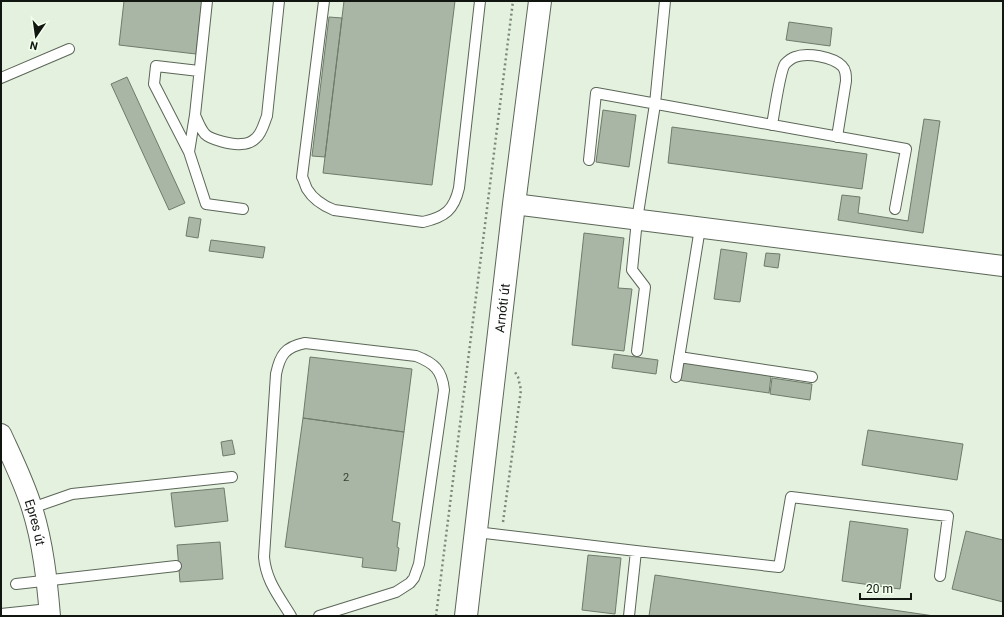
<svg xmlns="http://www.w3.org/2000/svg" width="1004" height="617" font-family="Roboto,sans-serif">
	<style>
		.building { fill: #aab6a5; stroke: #6f7a6b }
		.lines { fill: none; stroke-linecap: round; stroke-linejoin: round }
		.service-casing { stroke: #5b6657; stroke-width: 12 }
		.minor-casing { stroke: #5b6657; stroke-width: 22 }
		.secondary-casing { stroke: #5b6657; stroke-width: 24 }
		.path { stroke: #7f877b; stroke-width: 2.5; stroke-dasharray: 2 3; stroke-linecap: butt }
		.service { stroke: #fff; stroke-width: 10 }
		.minor { stroke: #fff; stroke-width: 20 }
		.secondary { stroke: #fff; stroke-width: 22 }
		.labels { text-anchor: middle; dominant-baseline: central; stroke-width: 3; stroke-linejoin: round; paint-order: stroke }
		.number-label { font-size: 11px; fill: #383e35 }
		.street-label { font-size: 13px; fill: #121610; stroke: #f2ffed }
	</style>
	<rect width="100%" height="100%" fill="#e4f1df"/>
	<path class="building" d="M124,1H202L196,54L119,45Z
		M344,1H455L432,185L323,173Z
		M329,17L342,18L325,157L312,156Z
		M789,22L832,28L830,46L786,40Z
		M127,77L185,203L169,210L111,84Z
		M603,110L636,115L629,167L596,162Z
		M924,119L940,121L923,233L838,220L842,195L860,197L858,213L908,221Z
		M672,127L867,154L862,189L668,163Z
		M189,217L201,219L198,238L186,236Z
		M584,233L624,238L618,288L632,289L624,351L572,345Z
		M211,240L265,247L263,258L209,251Z
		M721,249L747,253L740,302L714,299Z
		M766,253L780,254L778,268L764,266Z
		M614,354L658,360L656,374L612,368Z
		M310,357L412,369L404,432L303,418Z
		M681,362L771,376L769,393L678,380Z
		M772,378L812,384L810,400L770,394Z
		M303,418L404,432L392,521L400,523L397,547L399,548L396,571L362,567L363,558L285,547Z
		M868,430L963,444L957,480L862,465Z
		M232,440L235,454L223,456L221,442Z
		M224,488L228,521L175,527L171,493Z
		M850,521L908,529L900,589L842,581Z
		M966,531L1003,540V602L952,589Z
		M220,542L223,579L180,582L177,545Z
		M588,555L621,558L615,614L582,610Z
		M655,575L934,616H649Z"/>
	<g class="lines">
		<defs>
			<path id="service" d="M207,1L195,115C198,122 200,128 205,134C211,140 233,145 241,144C246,144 252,142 256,138C262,133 264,123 267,116L279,1
				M324,1L302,177C304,180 305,185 307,189C313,199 324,206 334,210L423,222C445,217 454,210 459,188L480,1
				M1,78L69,49
				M195,115L189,152L206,204L243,209
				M772,125C774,114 780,71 785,64C787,62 792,58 795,57C807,52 833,57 842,66C846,70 846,75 846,81L837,137
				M189,152L154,84L156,66L199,71
				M589,160L596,93L906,149L895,209
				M637,351L645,287L632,270L637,220L655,104L665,1
				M679,357L812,377
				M676,377L700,228
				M32,508L72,494L232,477
				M476,532L636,551L779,567L791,497L948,516L940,576
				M16,584L176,566
				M1,614L49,609
				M291,616C279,596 266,581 264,557L276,374C280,355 285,347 305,343L416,356C434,363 442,370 444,390L419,564L414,578L410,583L396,592L319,616
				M629,616L636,551"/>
			<g id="minor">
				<path d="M514,204L1003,266"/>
				<path id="s1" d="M1,434C12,458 24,482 32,508C43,543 47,580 50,616"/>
			</g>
			<g id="secondary">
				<path id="s2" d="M466,616L514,204L540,1"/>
			</g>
		</defs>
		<use href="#service" class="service-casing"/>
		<use href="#minor" class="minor-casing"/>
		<use href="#secondary" class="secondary-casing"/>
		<path class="path" d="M503,522L521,390L518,377L515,372
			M436,616L513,1"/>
		<use href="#service" class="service"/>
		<use href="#minor" class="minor"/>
		<use href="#secondary" class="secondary"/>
	</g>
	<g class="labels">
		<g class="number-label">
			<text x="346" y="477">2</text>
		</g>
		<g class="street-label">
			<text stroke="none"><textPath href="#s2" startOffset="310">Arnóti út</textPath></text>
			<text stroke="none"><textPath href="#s1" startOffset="95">Epres út</textPath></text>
		</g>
	</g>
	<rect width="1004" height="617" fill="none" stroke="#121610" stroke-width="4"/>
	<g transform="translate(36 36) rotate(193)" stroke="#f2ffed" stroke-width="3" paint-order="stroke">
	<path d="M0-3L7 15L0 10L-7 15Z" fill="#121610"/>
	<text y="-6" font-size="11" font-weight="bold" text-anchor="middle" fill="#121610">N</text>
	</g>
	<path d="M860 593v6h51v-6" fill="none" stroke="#121610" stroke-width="2"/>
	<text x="866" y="593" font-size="12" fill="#121610" stroke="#f2ffed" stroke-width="3" paint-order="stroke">20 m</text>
</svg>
